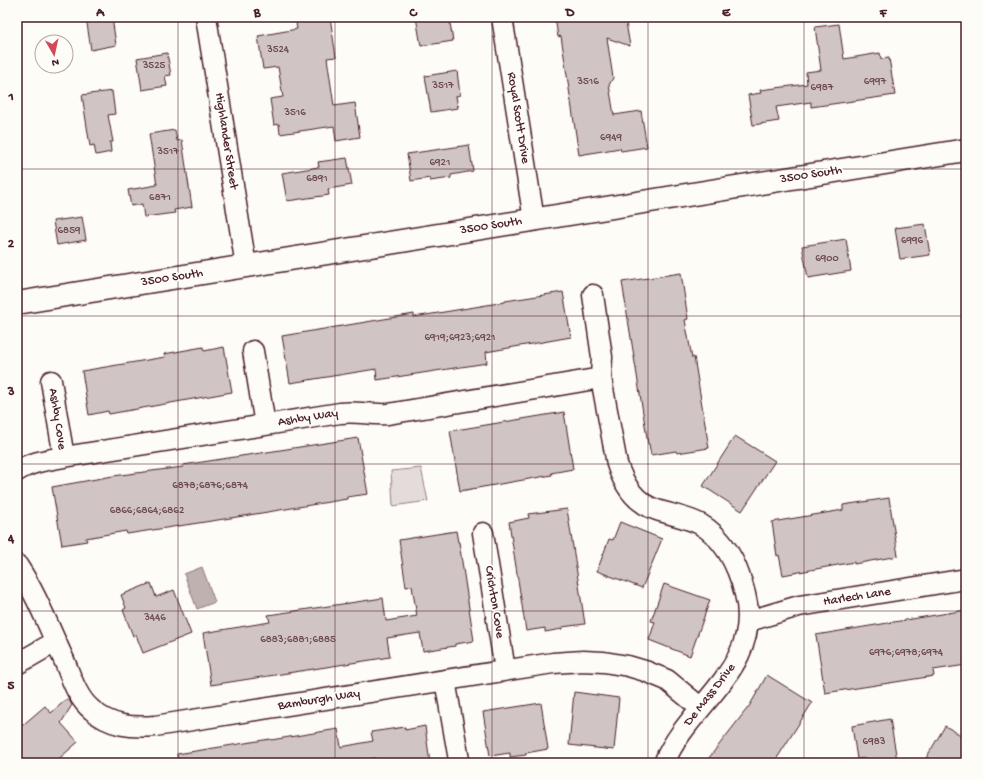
<svg xmlns="http://www.w3.org/2000/svg" width="983" height="780" font-family="'Gochi Hand',sans-serif">
	<style>
		.green { fill: #e3dcda; stroke: #967e82 }
		.water { fill: #c0b1b1; stroke: #91777b }
		.building { fill: #d0c5c4; stroke: #4a1f2b }
		.lines { fill: none; stroke-linecap: round; stroke-linejoin: round }
		.street-casing { stroke: #4a1f2b; stroke-width: 23 }
		.primary-casing { stroke: #4a1f2b; stroke-width: 25 }
		.street { stroke: #fdfcf7; stroke-width: 20 }
		.primary { stroke: #fdfcf7; stroke-width: 22 }
		.grid { fill: none; stroke: #4a1f2b; stroke-width: 1; stroke-opacity: 0.55 }
		.labels { text-anchor: middle; dominant-baseline: central; stroke-width: 3.5; stroke-linejoin: round; paint-order: stroke }
		.number-label { font-size: 11px; fill: #6c4851 }
		.street-label { font-size: 13px; fill: #4a1f2b; stroke: #fdfcf7 }
		.neatline { fill: none; stroke: #4a1f2b; stroke-width: 1.5 }
		.grid-label { font-size: 13px; text-anchor: middle; font-weight: bold; fill: #4a1f2b }
	</style>
	<rect width="100%" height="100%" fill="#fdfcf7"/>
	<filter id="ink" filterUnits="userSpaceOnUse"><feTurbulence type="fractalNoise" baseFrequency=".025" numOctaves="2"/><feDisplacementMap in="SourceGraphic" scale="8" xChannelSelector="R" yChannelSelector="G"/><feConvolveMatrix kernelMatrix="1 2 1 2 8 2 1 2 1" color-interpolation-filters="sRGB"/></filter>
	<g filter="url(#ink)">
		<path class="green" d="M421,468L428,501L393,506L391,471Z"/>
		<path class="water" d="M202,567L215,602L197,609L184,574Z"/>
		<path class="building" d="M86,17H112L116,45L91,50Z
			M295,17H330L336,57L327,58L334,106L355,103L360,137L336,141L334,126L280,134L279,124L274,125L270,99L283,97L278,67L263,69L258,36L297,29Z
			M416,17H449L453,41L421,46Z
			M555,17H625L630,46L607,38L613,78L609,85L614,115L641,111L647,147L621,151L620,148L579,155L561,36L558,37Z
			M839,24L844,59L880,53L881,59L889,58L895,95L811,107V102L776,107L779,121L753,125L748,95L761,93L760,90L807,84L806,72L821,70L815,27Z
			M167,53L171,75L165,76L167,86L142,90L137,58Z
			M457,71L460,95L456,96L458,108L431,112L425,76Z
			M112,91L115,114L108,115L113,142H110L111,152L96,155L94,145L90,146L82,95Z
			M175,130L177,141L182,140L192,207L174,210L175,213L144,217L142,204L131,206L128,190L157,185L149,134Z
			M469,145L473,171L451,175V178L430,181V178L411,181L407,154Z
			M347,158L352,185L328,189L329,195L287,201L282,173L319,167L318,162Z
			M82,217L86,240L57,245L53,221Z
			M925,224L930,255L900,259L895,228Z
			M846,239L851,271L808,278L802,246Z
			M681,273L688,319L685,320L692,358L694,357L709,448L677,453L676,451L651,455L649,444H648L622,282Z
			M563,292L571,337L486,352L487,363L377,380L376,369L290,383L282,336L414,314V317L505,302V301Z
			M203,347L204,351L224,347L232,392L109,414L108,411L89,415L82,371L165,357L164,354Z
			M564,412L573,469L551,473L552,475L460,491L450,431Z
			M735,436L775,461L742,511L703,486Z
			M358,438L368,494L347,497V499L237,517L127,534L126,531L86,538L87,541L62,545L52,487L113,476L183,467V465Z
			M889,498L898,556L854,564V562L783,575L779,555L777,556L772,522L843,510V505Z
			M567,509L585,624L562,627V629L545,632V628L526,631L509,522L529,518L528,514Z
			M620,522L662,539L642,588L597,571L609,539L613,540Z
			M456,531L458,542H459L474,641L455,644V646L423,651L420,633L387,638L390,657L211,685L203,633L270,622L268,615L383,598L386,621L417,616L412,586L406,587L399,540Z
			M151,583L156,597L174,590L191,634L143,653L136,635L133,636L123,610L126,608L121,595Z
			M664,584L710,600L690,656L649,640L655,622L651,621Z
			M966,610V665L933,670L934,676L825,693L816,635Z
			M767,675L812,703L774,763H705L750,705Z
			M574,692L619,698L614,750L569,745Z
			M68,698L72,705L61,723L78,742L54,763H17V730L45,706L51,713Z
			M541,703L548,749L526,753V755L510,757V753L490,756L483,712Z
			M890,719L897,760L881,763H867L866,758L857,759L852,726Z
			M425,726L430,763H376L375,758L346,763H178L177,754L270,739L271,740L338,729L341,747L373,741L371,732L405,727V730Z
			M945,726L966,738V763H935L926,758Z"/>
		<g class="lines">
			<defs>
				<path id="street" d="M206,17L246,266
					M502,17L534,220
					M593,295L602,357L601,378L617,464C624,485 635,503 657,510C672,515 686,517 700,524C726,539 738,566 745,594C764,667 688,704 664,763
					M253,351L265,425
					M51,381L64,457
					M17,471C31,462 47,460 64,457L340,413C356,411 372,415 388,414L601,378
					M483,533L505,670
					M17,565C37,595 49,628 64,660C71,677 77,698 92,710C110,726 132,728 155,726L553,663L583,661L604,662L628,666L645,671L667,680L701,708
					M749,621L799,606L966,579
					M17,664L55,642
					M445,680L459,760"/>
				<path id="primary" d="M17,303L966,150"/>
			</defs>
			<use href="#street" class="street-casing"/>
			<use href="#primary" class="primary-casing"/>
			<use href="#street" class="street"/>
			<use href="#primary" class="primary"/>
		</g>
	</g>
	<path class="grid" d="M178,17V763M335,17V763M492,17V763M648,17V763M804,17V763M17,169H966M17,316H966M17,464H966M17,611H966"/>
	<g class="labels">
		<g class="number-label">
			<text x="278" y="50">3524</text>
			<text x="154" y="66">3525</text>
			<text x="588" y="82">3516</text>
			<text x="875" y="82">6997</text>
			<text x="443" y="86">3517</text>
			<text x="822" y="88">6987</text>
			<text x="295" y="113">3516</text>
			<text x="611" y="138">6949</text>
			<text x="168" y="152">3517</text>
			<text x="440" y="163">6921</text>
			<text x="317" y="179">6891</text>
			<text x="160" y="198">6871</text>
			<text x="69" y="231">6859</text>
			<text x="912" y="241">6996</text>
			<text x="827" y="259">6900</text>
			<text x="460" y="338">6919;6923;6921</text>
			<text x="210" y="486">6878;6876;6874</text>
			<text x="147" y="511">6866;6864;6862</text>
			<text x="155" y="618">3446</text>
			<text x="298" y="640">6883;6881;6885</text>
			<text x="906" y="653">6976;6978;6974</text>
			<text x="874" y="742">6983</text>
		</g>
		<g class="street-label">
			<text transform="translate(518 118) rotate(81)">Royal Scott Drive</text>
			<text transform="translate(226 141) rotate(81)">Highlander Street</text>
			<text transform="translate(811 175) rotate(-9)">3500 South</text>
			<text transform="translate(491 226) rotate(-9)">3500 South</text>
			<text transform="translate(172 278) rotate(-9)">3500 South</text>
			<text transform="translate(308 418) rotate(-9)">Ashby Way</text>
			<text transform="translate(57 419) rotate(81)">Ashby Cove</text>
			<text transform="translate(857 597) rotate(-9)">Harlech Lane</text>
			<text transform="translate(494 602) rotate(81)">Crichton Cove</text>
			<text transform="translate(710 695) rotate(-52)">De Mass Drive</text>
			<text transform="translate(319 700) rotate(-9)">Bamburgh Way</text>
		</g>
	</g>
	<rect width="983" height="780" fill="none" stroke="#fdfcf7" stroke-width="44"/>
	<g transform="translate(54 54) rotate(171)"><circle r="19" fill="#fdfcf7" stroke="#b5a4a5"/>
	<path d="M0-3L7 15L0 10L-7 15Z" fill="#d1495b"/>
	<text y="-6" font-size="11" font-weight="bold" text-anchor="middle" fill="#4a1f2b">N</text>
	</g>
	<rect x="22" y="22" width="939" height="736" class="neatline"/>
	<g class="grid-label">
		<text x="100" y="16">A</text>
		<text x="257" y="16">B</text>
		<text x="413" y="16">C</text>
		<text x="570" y="16">D</text>
		<text x="726" y="16">E</text>
		<text x="883" y="16">F</text>
		<text x="11" y="100">1</text>
		<text x="11" y="247">2</text>
		<text x="11" y="395">3</text>
		<text x="11" y="542">4</text>
		<text x="11" y="689">5</text>
	</g>
</svg>
